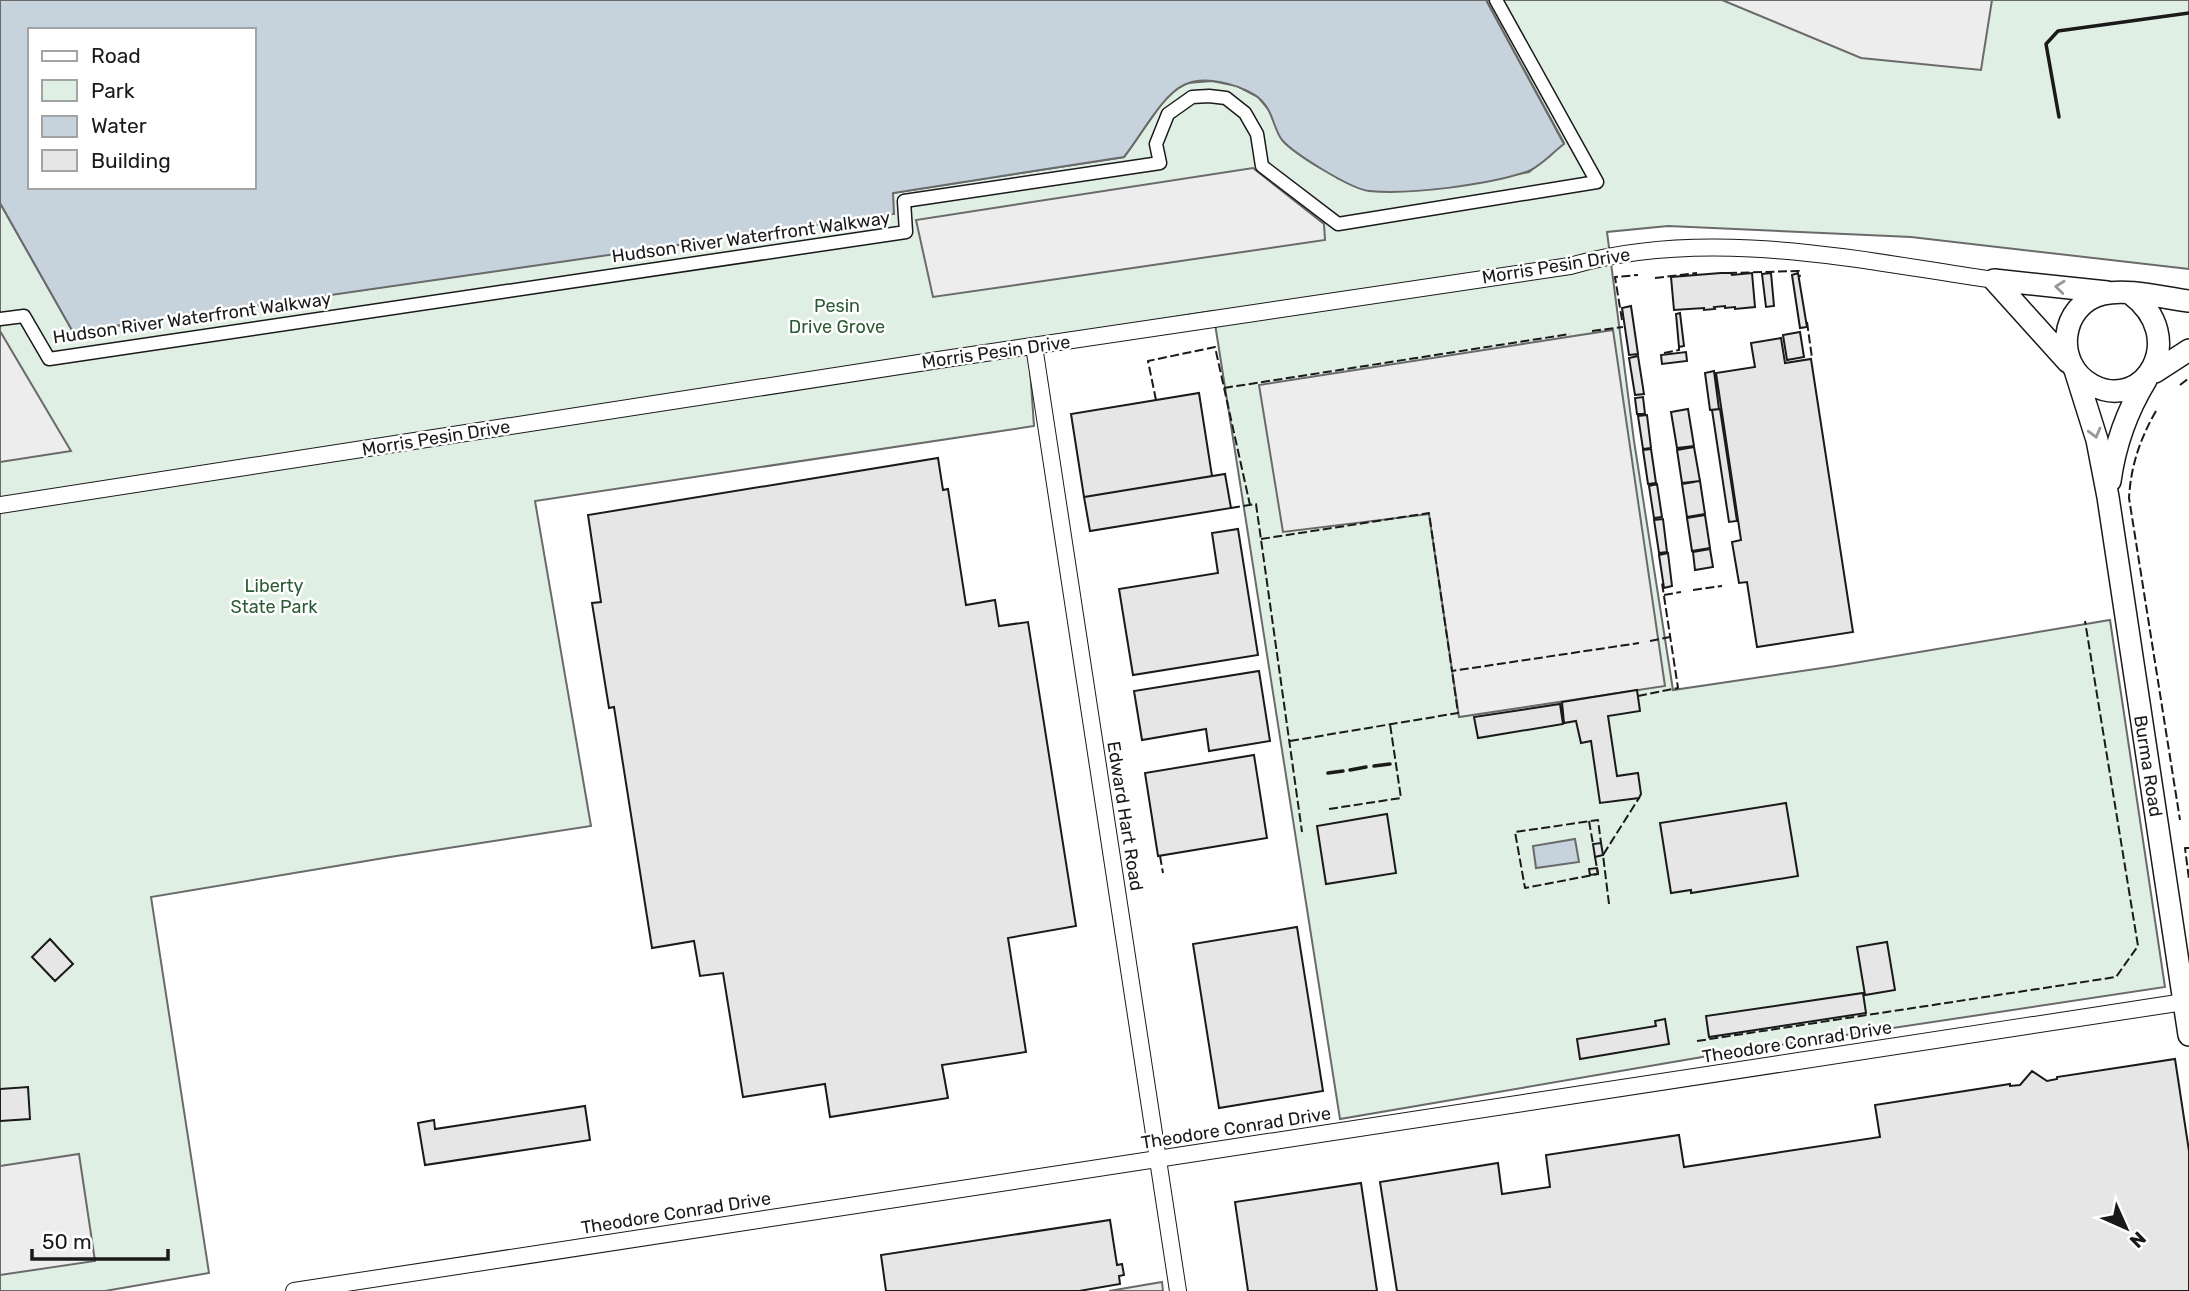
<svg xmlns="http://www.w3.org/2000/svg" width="2189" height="1291" font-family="Rubik,sans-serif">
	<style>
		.green { fill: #e0efe3; stroke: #6a6a6a; stroke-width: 2 }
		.parking { fill: #ededed; stroke: #6a6a6a; stroke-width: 2 }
		.water { fill: #c6d2dc; stroke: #6a6a6a; stroke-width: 2; fill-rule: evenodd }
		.building { fill: #e6e6e6; stroke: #1a1a1a; stroke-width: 2 }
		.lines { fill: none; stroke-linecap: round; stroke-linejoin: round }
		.pedestrian-casing { stroke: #1a1a1a; stroke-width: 15 }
		.minor-casing { stroke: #1a1a1a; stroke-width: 18 }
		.tertiary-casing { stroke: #1a1a1a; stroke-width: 24 }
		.pedestrian { stroke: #fff; stroke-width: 12 }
		.minor { stroke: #fff; stroke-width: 16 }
		.tertiary { stroke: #fff; stroke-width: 21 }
		.fence { stroke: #1a1a1a; stroke-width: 2; stroke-dasharray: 9 3.5; stroke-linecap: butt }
		.wall { stroke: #1a1a1a; stroke-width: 3.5 }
		.oneway { stroke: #989898 }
		.labels { text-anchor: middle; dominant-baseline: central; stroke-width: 5; stroke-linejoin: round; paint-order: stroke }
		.street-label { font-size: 18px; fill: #1a1a1a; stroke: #fff }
		.park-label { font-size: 18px; fill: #2b5a34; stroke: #fff }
	</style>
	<rect width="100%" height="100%" fill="#fff"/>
	<path class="green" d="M1486,0H2189V269L1911,237L1668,226L1607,232L1634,441L1673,690L1836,666L2110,620L2165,987L1714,1055L1340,1119L1213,311L1028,340L1034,426L535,501L591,826L390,857L151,897L209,1273L105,1291H0V203L73,332L893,213V193L1124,157L1169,93L1187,83L1212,81L1237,86L1258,97L1273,115L1282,139L1339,179L1479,182L1529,172L1564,143Z"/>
	<path class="parking" d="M1722,0H1992L1981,70L1861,58Z
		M1253,168L1324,224L1325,240L933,297L916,220Z
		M1613,330L1665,686L1459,717L1429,514L1283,532L1259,385Z
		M0,331L71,451L0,462Z
		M79,1154L95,1261L0,1275V1166Z
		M1162,1282L1163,1291H1109Z"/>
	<path class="water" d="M0,0H1486L1564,144C1553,152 1539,168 1526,172C1487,185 1409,195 1369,191C1351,189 1294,154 1282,140C1272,127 1274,108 1255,95C1237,84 1205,75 1184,85C1162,95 1141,136 1124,157L893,193L894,214L73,332L0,203ZM30,30H254V187H30Z
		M1575,839L1579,862L1536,868L1533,846Z"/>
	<path class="building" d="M1721,273H1731L1732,275L1752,273L1755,307L1735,309V307L1725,308V306L1714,307L1715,309L1704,310V308L1674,310L1671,277Z
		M1771,273L1774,306L1766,307L1762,274Z
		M1798,273L1807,327L1800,328L1792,275Z
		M1631,306L1638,354L1629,355L1622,308Z
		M1680,313L1684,346L1679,347L1676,314Z
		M1800,332L1804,357L1787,360L1783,335Z
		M1781,338L1785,363L1811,359L1853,632L1757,647L1747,582L1739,583L1732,542L1741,540L1716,373L1755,367L1751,343Z
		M1686,352L1687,361L1662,364L1661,355Z
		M1638,356L1644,394L1635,395L1629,358Z
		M1714,371L1719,409L1710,410L1705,373Z
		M1199,393L1212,476L1084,497L1071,414Z
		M1643,397L1645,414H1637L1635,398Z
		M1688,409L1694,446L1677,448L1671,412Z
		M1720,409L1737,521L1729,522L1712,410Z
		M1647,415L1651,448L1643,449L1638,416Z
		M1694,447L1700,481L1682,483L1677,450Z
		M1651,449L1656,483L1648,484L1643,450Z
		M938,458L943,490L948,489L966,605L995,600L999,626L1028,622L1076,926L1008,938L1026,1052L942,1065L948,1098L830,1117L825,1084L743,1097L723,973L700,976L694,941L652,948L614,707L609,708L592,603L601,602L588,515Z
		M1225,474L1231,508L1090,531L1084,497Z
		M1700,481L1705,514L1687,517L1682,484Z
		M1657,484L1662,517L1654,518L1649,486Z
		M1705,515L1710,548L1692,551L1687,518Z
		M1663,519L1667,552L1659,553L1654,520Z
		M1238,529L1258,655L1133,675L1119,589L1218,573L1212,533Z
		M1710,549L1713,567L1695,570L1693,552Z
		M1668,553L1672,586L1664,588L1659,555Z
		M1259,671L1270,741L1209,751L1206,729L1142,740L1134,691Z
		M1637,690L1640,711L1608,716L1617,776L1638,773L1641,794L1639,798L1600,803L1591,741L1581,743L1576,721L1564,723L1562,702Z
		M1560,704L1563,724L1478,738L1474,717Z
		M1254,755L1267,838L1158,856L1145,773Z
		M1786,803L1798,876L1691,893V890L1671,893L1660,823Z
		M1387,814L1396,873L1326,884L1317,826Z
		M1601,843L1603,855L1595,857L1593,844Z
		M1597,868L1598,874L1590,875L1589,869Z
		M1297,927L1323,1091L1219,1108L1193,944Z
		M50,939L73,964L55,981L32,957Z
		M1887,942L1895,990L1865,995L1857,947Z
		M1863,993L1866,1013L1709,1037L1706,1016Z
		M1665,1019L1669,1044L1580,1059L1577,1039L1656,1026L1655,1021Z
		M2175,1059L2189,1151V1291H1397L1380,1182L1498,1163L1502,1194L1550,1187L1546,1155L1679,1135L1684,1167L1880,1137L1875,1105L2010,1084V1086L2020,1085L2032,1071L2047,1081L2057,1079V1077Z
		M28,1087L30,1119L0,1121V1089Z
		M585,1106L590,1140L425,1165L418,1123L434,1120L435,1129Z
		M1361,1183L1377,1291H1248L1235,1202Z
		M1110,1220L1117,1265L1122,1264L1124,1275L1119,1276L1120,1284L1079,1291H886L881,1255Z"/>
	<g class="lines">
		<defs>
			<path id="pedestrian" d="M0,319L24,316L49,359L906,232L904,201L1160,163L1156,144L1168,114L1192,97L1209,96L1226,98L1245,113L1257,134L1262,166L1338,224L1597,182L1496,0"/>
			<path id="minor" d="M1034,346L1178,1291
				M0,505L945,359L1570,266C1706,226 1857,260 1994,280
				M294,1291L2184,1002"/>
			<path id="tertiary" d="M1994,280L2107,292
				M1994,280L2068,362
				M2131,294C2189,337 2145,413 2092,385C2053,364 2060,304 2103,294C2127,288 2164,298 2189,301
				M2075,370L2097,440L2108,497L2189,1035
				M2155,372L2189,350
				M2110,481C2115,445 2127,411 2146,380"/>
		</defs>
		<use href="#pedestrian" class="pedestrian-casing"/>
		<use href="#minor" class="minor-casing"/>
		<use href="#tertiary" class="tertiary-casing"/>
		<use href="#pedestrian" class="pedestrian"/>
		<use href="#minor" class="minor"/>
		<use href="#tertiary" class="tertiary"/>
		<path class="fence" d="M1728,273L1799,271L1800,277
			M1655,278L1697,273
			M1622,320L1615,277L1638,275
			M1807,322L1812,358
			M1592,331L1623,327
			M1664,353L1679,350V345
			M2180,385L2189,378
			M1224,388L1570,334
			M1156,400L1148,361L1215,347L1250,505
			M2156,411C2140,439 2131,465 2129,498L2180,820
			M1231,508L1256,504L1302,832
			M1261,539L1429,513L1452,671L1639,643
			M1693,590L1722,586
			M1664,595L1681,592
			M1650,641L1670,637
			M1638,696L1678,688L1662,583
			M1290,741L1458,713L1452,671
			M1329,809L1401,798L1390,724
			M1589,821L1593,844
			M2189,848H2185L2189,879
			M1160,856L1163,873
			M1595,857L1598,874L1525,888L1515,832L1598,820L1601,843
			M1609,904L1603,855L1639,798
			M1697,1041L2116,977L2138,946L2085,621"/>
		<path class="wall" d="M2059,117L2046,44L2058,31L2189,13
			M1374,766L1390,764
			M1350,770L1366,767
			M1328,773L1343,771"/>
	</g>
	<defs><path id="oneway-chevron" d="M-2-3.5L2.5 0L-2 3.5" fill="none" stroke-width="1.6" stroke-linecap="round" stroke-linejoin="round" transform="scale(1.75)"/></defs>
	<g class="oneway">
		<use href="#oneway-chevron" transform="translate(2060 287) rotate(-174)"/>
		<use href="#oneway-chevron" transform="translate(2095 433) rotate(75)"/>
	</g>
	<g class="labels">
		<g class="street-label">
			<text transform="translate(751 237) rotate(-8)">Hudson River Waterfront Walkway</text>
			<text transform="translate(1556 266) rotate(-9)">Morris Pesin Drive</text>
			<text transform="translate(192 318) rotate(-8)">Hudson River Waterfront Walkway</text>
			<text transform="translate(996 352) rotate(-8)">Morris Pesin Drive</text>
			<text transform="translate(436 438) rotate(-9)">Morris Pesin Drive</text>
			<text transform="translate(2148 766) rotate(81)">Burma Road</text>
			<text transform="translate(1125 816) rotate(81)">Edward Hart Road</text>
			<text transform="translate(1797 1042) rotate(-9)">Theodore Conrad Drive</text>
			<text transform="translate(1236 1128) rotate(-9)">Theodore Conrad Drive</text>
			<text transform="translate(676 1213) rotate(-9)">Theodore Conrad Drive</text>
		</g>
		<g class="park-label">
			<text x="837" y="306">Pesin<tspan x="837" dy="21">Drive Grove</tspan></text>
			<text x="274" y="586">Liberty<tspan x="274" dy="21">State Park</tspan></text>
		</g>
	</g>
	<rect x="28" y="28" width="228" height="161" fill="#ffffff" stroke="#a3a3a3" stroke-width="2"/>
	<rect x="42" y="51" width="35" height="10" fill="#ffffff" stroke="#a3a3a3" stroke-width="2"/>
	<text x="91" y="63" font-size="21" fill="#1a1a1a">Road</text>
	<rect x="42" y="80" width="35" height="21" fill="#e0efe3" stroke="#a3a3a3" stroke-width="2"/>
	<text x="91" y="98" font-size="21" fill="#1a1a1a">Park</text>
	<rect x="42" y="116" width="35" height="21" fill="#c6d2dc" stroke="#a3a3a3" stroke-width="2"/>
	<text x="91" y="133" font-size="21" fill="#1a1a1a">Water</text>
	<rect x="42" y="150" width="35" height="21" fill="#e6e6e6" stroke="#a3a3a3" stroke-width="2"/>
	<text x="91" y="168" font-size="21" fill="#1a1a1a">Building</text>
	<g transform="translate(2126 1228) rotate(135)" stroke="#ffffff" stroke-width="5" paint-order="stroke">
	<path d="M0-5L12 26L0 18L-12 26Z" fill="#1a1a1a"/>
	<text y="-10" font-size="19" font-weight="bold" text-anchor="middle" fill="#1a1a1a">N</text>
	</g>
	<path d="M32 1249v10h136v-10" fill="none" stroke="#1a1a1a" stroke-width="3.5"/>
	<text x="42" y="1249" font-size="21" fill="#1a1a1a" stroke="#ffffff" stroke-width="5" paint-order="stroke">50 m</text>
</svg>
